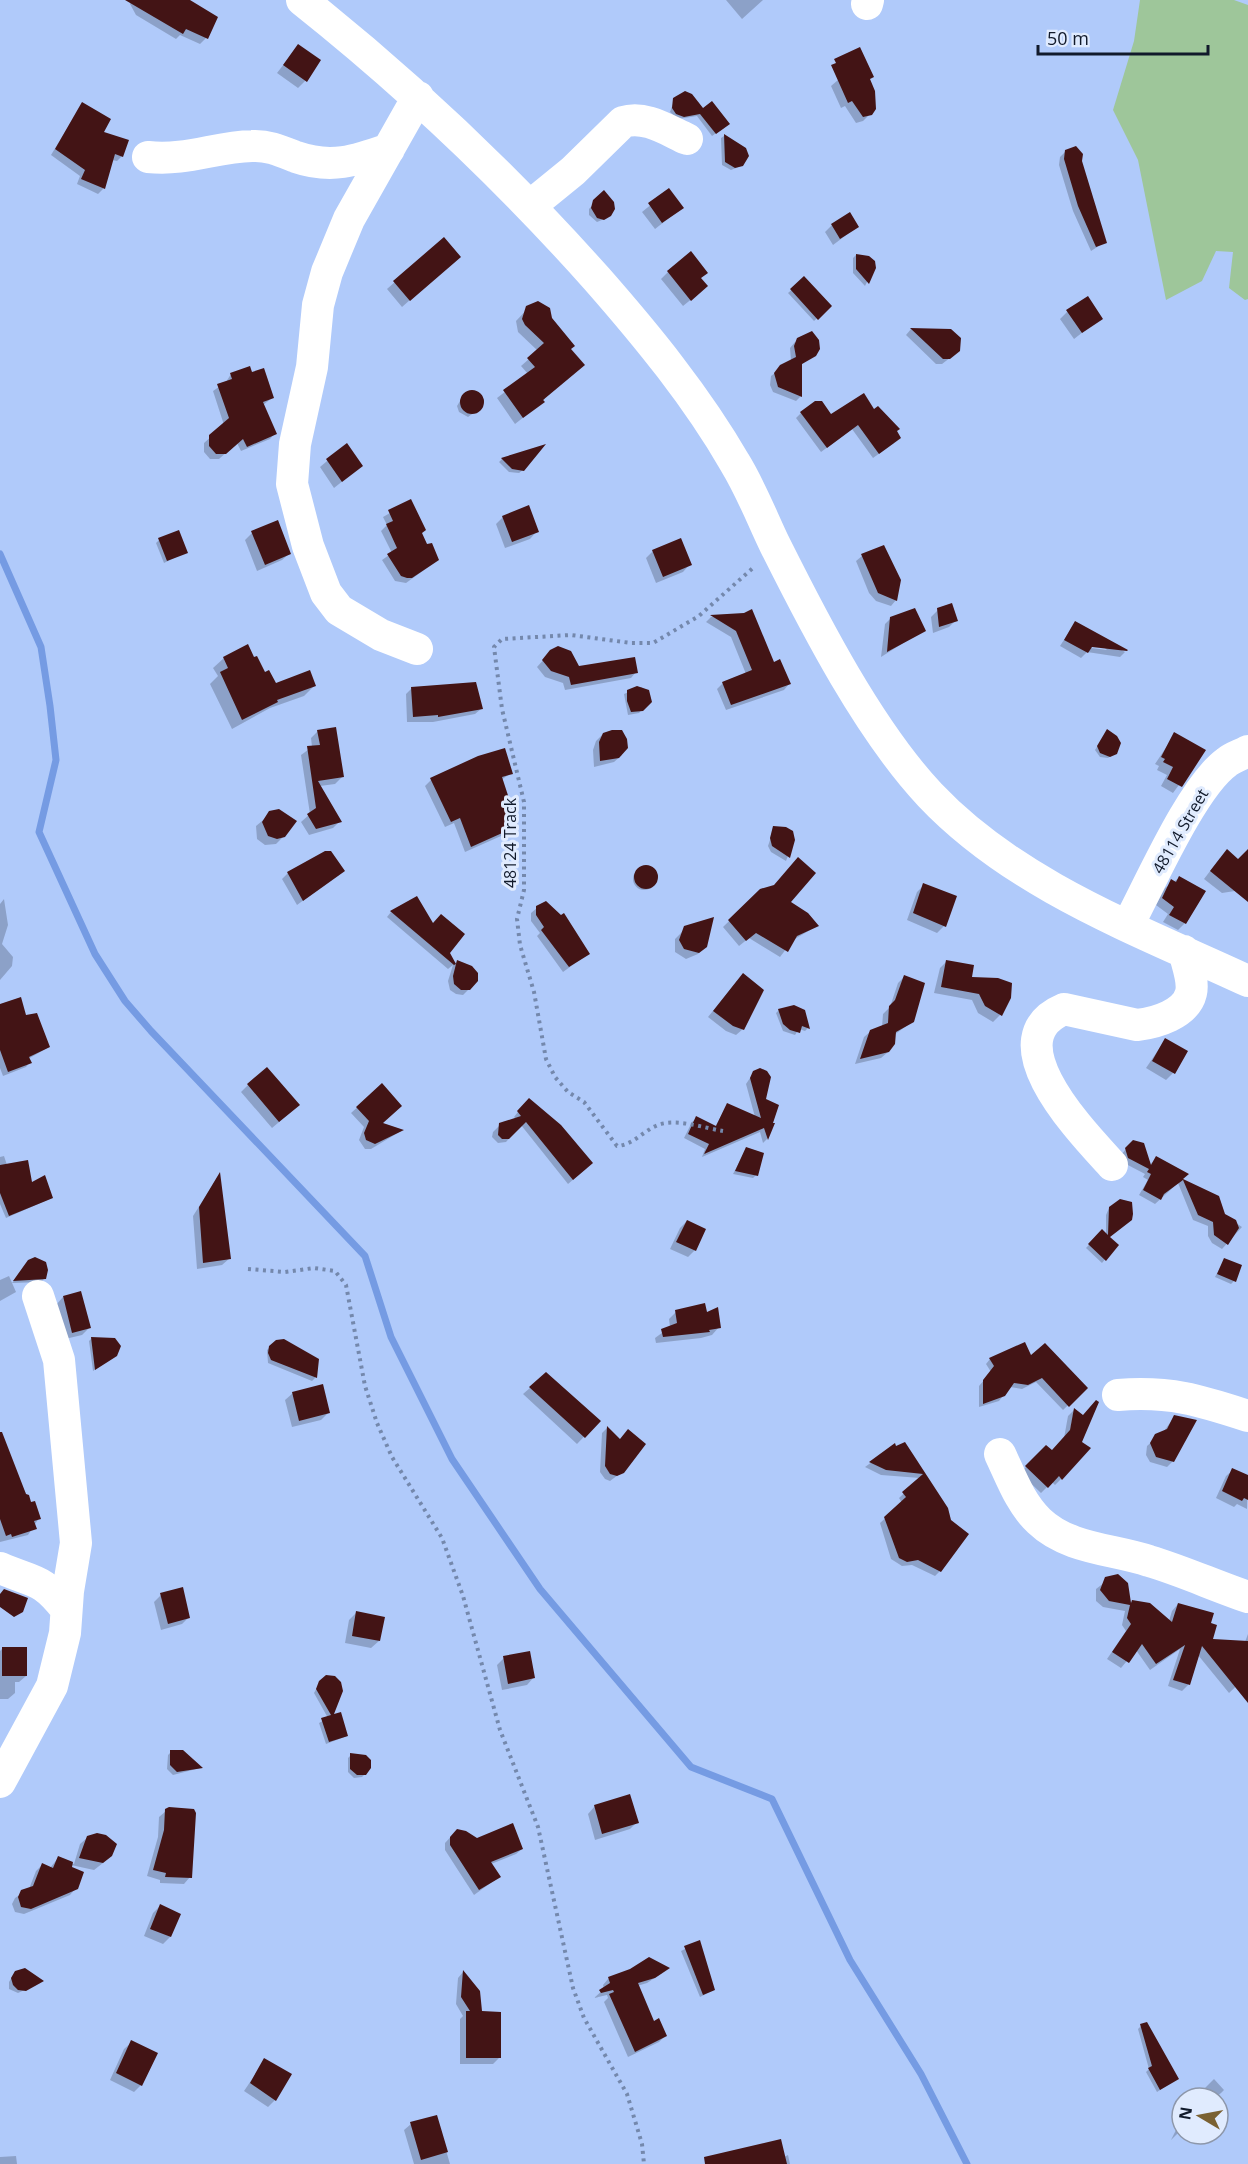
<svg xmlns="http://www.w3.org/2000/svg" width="1248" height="2164" font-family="'Open Sans',sans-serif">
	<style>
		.green { fill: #9ec69a }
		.shadow { fill: #0003; fill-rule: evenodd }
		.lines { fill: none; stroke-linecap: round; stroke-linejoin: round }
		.stream { stroke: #759be3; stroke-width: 7 }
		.building { fill: #431415 }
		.path { stroke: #7488ac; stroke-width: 4; stroke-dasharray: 3 4.5; stroke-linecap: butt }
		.minor { stroke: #fff; stroke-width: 32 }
		.labels { text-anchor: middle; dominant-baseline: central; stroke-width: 6; stroke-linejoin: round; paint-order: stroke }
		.street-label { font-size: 16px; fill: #111a2b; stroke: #e0ebfe }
	</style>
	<rect width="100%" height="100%" fill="#b0cafa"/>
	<path class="green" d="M1140,0H1234L1248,5V299L1245,300L1229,288L1233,252L1216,251L1202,281L1166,300L1138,160L1113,110L1134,41Z"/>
	<path class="shadow" d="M131,0H187L206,38L200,44L180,35L176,39L136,15L130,4Z
		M726,0H763L742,19Z
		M298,46L305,81L298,88L277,73Z
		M838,80H869L870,114L863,121L856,123L845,106L841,108L831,86Z
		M688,94L703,110L725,127L712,136L697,116L678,119L670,112L676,96Z
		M82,104L101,133L122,156L117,161L112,160L103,189L98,194L77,184L80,176L51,155Z
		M724,136L745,149L741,166L731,170L722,165L721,138Z
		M1065,152L1081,161L1105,242L1091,251L1073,211L1059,165L1060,157Z
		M669,190L682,208L655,229L642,212Z
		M604,193L607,218L597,222L589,215V209Z
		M832,225L857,227L833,245L825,232Z
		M443,239L452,263L402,307L387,289Z
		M856,255L872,260L874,268L865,286L853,273V258Z
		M668,272L700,279L699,293L683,306L661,279Z
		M804,279L830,306L814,321L788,293Z
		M532,304L544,305L548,308L550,318L569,349L543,402L515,424L497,398L528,374L521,366L538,351L518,332L516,321Z
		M1067,312L1101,318L1074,339L1060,319Z
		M911,329L951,330L959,351L942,364H936L906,335Z
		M795,342L811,357L801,365V396L796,401L773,392L770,385L771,376L791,361L790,348Z
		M231,374L272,398L263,405L275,433L270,439L241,451L237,443L219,459H210L204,452V443L224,425L213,391L226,382Z
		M471,391L484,399L482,407L468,417L459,412L457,406L463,396Z
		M801,413L831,416L895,431L894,443L873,458L852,429L821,452L796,418Z
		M346,445L354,472L334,488L320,467Z
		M502,459L523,470L519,473L509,472L499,462Z
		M411,501L420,534L438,560L406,583L395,581L382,560L392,553L381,531L387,525L383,517Z
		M503,517L537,531L530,539L505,548L496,524Z
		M252,533L290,553L282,560L257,571L245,540Z
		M159,540L186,552L164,563L156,543Z
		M883,547L896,600L891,606L876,601L869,593L856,561L862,556Z
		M653,551L690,564L683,572L656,583L646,558Z
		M938,610L956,620L949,627L933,633L931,617Z
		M745,614L774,664L789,684L784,690L726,710L717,689L723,683L746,674L731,637L706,622L711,617Z
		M891,618L924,630L881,657L885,624Z
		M1075,623L1125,652L1120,657L1087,652L1081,658L1060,646ZM1084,644L1104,647L1107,650L1084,647Z
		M224,658L253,659L275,685L314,686L304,696L270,708L232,729L210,684L218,676L213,668Z
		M545,658L578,668L636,672L631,678L565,690L563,683L545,677L537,667Z
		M641,687L648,691L650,701L639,713L628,715L624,694Z
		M411,689L481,709L475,714L433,722H407L406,694Z
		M318,731L342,777L335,784L320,786L340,821L333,828L309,835L301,822L310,814L301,755L312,747L311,738Z
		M1107,731L1118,750L1108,758L1100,757L1095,750Z
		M603,734L622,755L614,762L594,767L593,750L596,741Z
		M1175,734L1204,751L1173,793L1161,786L1167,775L1157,770L1159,766L1155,764Z
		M511,773L501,780L516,826L510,832L465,852L454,823L445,827L425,786L431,780Z
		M274,811L284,836L276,844L265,845L257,839L256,826Z
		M774,828L794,840L786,861L771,852L768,846Z
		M1220,858L1248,867V889L1222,893L1204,879Z
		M633 879a11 11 0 1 1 22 0a11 11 0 1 1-22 0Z
		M343,871L297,905L282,879L288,873Z
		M1179,878L1185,923L1178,930L1163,922L1168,914L1156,905L1165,888Z
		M924,885L955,897L944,926L937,933L907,920L917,892Z
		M761,890L788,903L817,926L793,940L780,957L749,938L739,946L723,927Z
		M4,899L8,925L2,944L13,957L12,966L0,980V904Z
		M537,908L588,954L563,972L537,936L540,933L531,921V913Z
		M391,912L448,953L454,964L457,962L477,981L463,995L456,994L450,990L448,981L453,965L448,969L387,917Z
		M689,925L705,946L698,954L686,959L675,952V939Z
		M947,961L970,979L1000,1015L993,1022L978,1013L972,1000L934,993L940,968Z
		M904,977L909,1024L894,1035L888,1052L881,1058L855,1064L864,1037L871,1031L882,1027L883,1014L890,1007L898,983Z
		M737,981L743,1029L736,1035L726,1031L708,1017Z
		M0,1006L25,1017L49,1047L28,1059L30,1062L26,1067L3,1076L0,1068Z
		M779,1010L808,1028L805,1031L799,1029L795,1035L783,1031L776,1013Z
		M1165,1040L1173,1073L1166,1080L1146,1068Z
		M754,1072L773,1124L767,1139L763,1143L760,1132L702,1157L705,1149L684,1138L692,1122L697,1118L715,1127L727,1105L755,1117L746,1084Z
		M248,1085L291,1112L272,1128L241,1092Z
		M382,1085L381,1124L401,1131L371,1149H365L359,1140L364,1127L351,1113Z
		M524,1104L587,1168L568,1184L521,1125L506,1142L498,1143L492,1137L493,1132L503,1122L516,1119L514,1117Z
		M1130,1144L1149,1166L1156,1158L1182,1180L1218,1197L1224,1215L1242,1227L1222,1249L1212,1243L1208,1236V1226L1193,1220L1178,1183L1155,1204L1139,1195L1148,1180L1143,1177L1145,1174L1124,1163L1121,1155Z
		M746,1149L756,1175L753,1178L733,1174Z
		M4,1156L7,1165L52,1198L6,1218L0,1204V1157Z
		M219,1175L230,1258L222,1265L197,1269L193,1216Z
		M1109,1208V1237L1117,1245L1102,1263L1086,1248L1102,1231L1106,1235V1215Z
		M687,1221L695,1250L688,1257L670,1249L680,1228Z
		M32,1259H39L45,1263V1278L41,1282L12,1283Z
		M1224,1260L1234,1281L1231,1284L1215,1277Z
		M9,1276L16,1292L0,1301V1280Z
		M63,1297L89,1328L82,1335L65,1339L56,1305Z
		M676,1312L705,1314L719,1327L712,1335L701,1338L656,1343L655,1338L670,1327L669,1319Z
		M92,1338L115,1356L93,1371L89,1341Z
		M276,1341L318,1360L315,1378L312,1381L268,1363L267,1350Z
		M1030,1357L1086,1388L1063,1410L1036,1382L1022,1389L1010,1387L999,1401L979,1407V1386L991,1372L986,1364L990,1359Z
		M546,1374L599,1421L577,1444L523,1394Z
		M293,1393L328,1413L321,1420L292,1427L285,1400Z
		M1074,1410L1061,1479L1055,1485L1052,1482L1041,1493L1020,1473L1046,1447L1051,1452L1064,1438L1068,1416Z
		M1175,1416L1173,1461L1167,1467L1150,1462L1146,1455L1147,1446L1164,1431Z
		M607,1428L620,1440L622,1472L610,1481L605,1479L600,1472L602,1433Z
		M904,1444L946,1509L940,1571L935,1576L912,1565L902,1566L891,1559L880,1523L902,1503L899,1498L920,1478L881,1475L865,1467L894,1446V1448Z
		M0,1445L39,1518L28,1535L0,1542Z
		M1233,1470L1248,1477L1247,1509L1237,1504L1234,1507L1216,1498L1226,1476Z
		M1113,1576L1130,1604L1169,1621L1172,1611L1178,1604L1209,1624L1211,1640L1245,1642L1248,1634V1675L1229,1693L1198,1655L1188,1685L1182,1691L1168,1686L1180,1649L1150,1670L1136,1650L1121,1668L1107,1659L1126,1631L1122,1625L1125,1611L1103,1607L1096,1601V1589Z
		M161,1595L189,1617L182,1624L161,1630L154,1602Z
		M356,1613L379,1641L371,1648L345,1643L349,1620Z
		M3,1648L26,1676L19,1682H15V1693L8,1699H0V1651Z
		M504,1658L534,1677L527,1685L502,1690L497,1665Z
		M320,1682L332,1717L347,1736L326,1744L319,1723L328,1718L314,1693Z
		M171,1752L200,1768L173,1775L167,1769L168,1755Z
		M351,1755L365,1774L362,1777L354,1778L348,1772V1758Z
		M595,1806L637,1822L630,1829L595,1840L588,1814Z
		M166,1811L190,1877L184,1884L160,1883V1880L147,1876L158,1837L159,1817Z
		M457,1830L477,1840L522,1849L516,1854L491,1864L499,1877L474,1895L445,1850V1843Z
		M88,1837L103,1863L94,1870L71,1865L76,1888L70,1895L24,1914L15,1912L12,1904L15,1898L29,1889L36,1871L42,1865L50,1868L58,1858L74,1864L80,1844Z
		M160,1906L170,1937L163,1944L144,1936L153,1913Z
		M699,1942L714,1990L700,1997L681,1951Z
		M631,1970L662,1973L647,1983L637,1986L653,2023L665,2036L659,2042L628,2057L604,2002L608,1998L607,1995L594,1998L604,1989L603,1985L608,1979Z
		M15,1972L40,1983L18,1993L9,1989V1982Z
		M463,1972L499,2058L493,2064H460V2019L463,2016L456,2004L458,1978Z
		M1141,2026L1177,2079L1157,2092L1146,2072L1149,2069L1138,2029Z
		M132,2042L141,2085L134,2092L110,2080L124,2049Z
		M265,2060L275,2100L268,2107L244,2091Z
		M1214,2079L1224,2090L1221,2093L1215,2098H1195Z
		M436,2116L450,2164H414L404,2130L411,2124Z
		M1182,2118V2129L1171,2140Z
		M788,2155L790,2164H718L784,2157Z
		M16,2156L17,2164H0V2157Z"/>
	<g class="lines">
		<path class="stream" d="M0,554L41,647L50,706L56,760L39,832L95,954L125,1001L151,1031L365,1256L391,1337L452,1459L540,1589L691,1767L772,1799L850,1960L921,2074L967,2164"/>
	</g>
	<path class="building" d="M125,0H190L218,17L208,39L186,29L183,34Z
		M298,44L321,60L307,82L283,65Z
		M860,47L874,77L870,79L875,91L876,109L872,115L863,117L852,101L848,103L831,65L836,63L834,59Z
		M685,91L692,94L703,108L712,101L730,124L716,134L700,114L684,117L676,114L672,108L673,98Z
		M82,102L111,119L104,132L129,140L123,157L115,154L105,189L81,179L85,170L55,149Z
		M724,134L746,148L749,156L743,166L735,168L725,162Z
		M1076,146L1083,154L1082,161L1107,243L1096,247L1078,206L1064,159L1065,150Z
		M669,188L684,208L662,223L648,203Z
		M604,190L614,202L615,209L611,216L604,220L597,218L591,208L593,200Z
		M850,212L859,227L840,239L831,224Z
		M444,237L461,257L410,301L393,281Z
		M691,251L708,273L701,278L708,286L691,301L667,271Z
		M856,254L869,256L875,261L876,268L869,284L856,269Z
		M804,276L832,306L818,320L790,289Z
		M1088,296L1103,319L1082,333L1066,310Z
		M538,301L550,308L552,318L575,346L571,349L585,365L543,400L545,402L523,418L503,390L535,367L527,358L544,343L525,325L522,319L526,306Z
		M910,328L951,329L961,338L960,351L950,359H943Z
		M812,331L819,340L820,349L816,356L802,364V397L778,387L774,373L780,365L796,357L794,346L797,338Z
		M250,366L252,372L264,368L274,398L263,402L277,434L247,447L243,439L226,454H216L209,446V435L229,418L217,384L232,379L230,373Z
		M460 402a12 12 0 1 1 24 0a12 12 0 1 1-24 0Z
		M864,393L874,409L878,406L900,429L897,431L901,438L879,454L858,425L827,448L800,412L815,401H822L831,414Z
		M347,443L363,466L342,482L326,459Z
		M546,444L524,471L512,469L501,458Z
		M411,499L426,530L422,533L427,544L432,543L439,560L412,578H407L401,576L387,554L397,548L386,524L393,521L388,510Z
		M529,505L539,532L512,542L502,516Z
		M278,520L291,554L265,565L251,531Z
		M179,530L188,553L167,561L158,538Z
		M681,538L692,565L663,577L652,550Z
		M884,545L901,580L897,601L878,593L861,554Z
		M952,603L958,621L939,627L937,608Z
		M915,608L926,631L887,652L890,617Z
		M752,609L774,662L780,659L791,684L731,705L722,682L752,670L736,631L710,615L744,613Z
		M1075,621L1128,650L1127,651L1092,647L1088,653L1064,640Z
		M248,644L254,657L257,656L265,672L269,670L276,683L310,670L316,686L277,700L278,702L242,720L220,672L228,668L223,657Z
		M558,646L571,651L579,666L635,657L638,673L571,685L569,677L551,671L542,660L550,650Z
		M476,682L483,709L438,717V715L413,717L411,687Z
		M637,686L649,690L652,702L643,711L631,712L627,701V690Z
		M336,727L344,777L318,781L342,822L316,829L307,814L316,808L307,746L320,745L317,730Z
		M1107,729L1117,736L1121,743L1117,754L1110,757L1100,753L1097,746Z
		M612,730H622L627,739L628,748L619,758L600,761L599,742L603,733Z
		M1174,732L1206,750L1182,787L1167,779L1173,767L1163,762L1165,759L1161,757Z
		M505,748L513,774L502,777L518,826L471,847L460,818L451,822L430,778L478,756Z
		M279,809L297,821L285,837L277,839L268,836L262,822L269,811Z
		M773,826L786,827L793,831L795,840L790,858L772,846L770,838Z
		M1227,849L1238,859L1248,849V902L1210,871Z
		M325,851H331L345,871L303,901L287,872Z
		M798,857L816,873L791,902L808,913L819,926L797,936L788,952L756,933L746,941L728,920L760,889L774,885Z
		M634 877a12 12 0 1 1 24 0a12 12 0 1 1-24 0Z
		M1179,876L1206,891L1186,924L1169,915L1174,907L1162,898L1171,879L1176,882Z
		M923,883L957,896L946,927L913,913Z
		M417,896L433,923L441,914L465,934L450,953L456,964L457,960L472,966L478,973V981L470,990H461L454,984L453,976L456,964L454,965L390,911Z
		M546,901L561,915L564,913L590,954L569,967L541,930L544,927L536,915V906Z
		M714,917L707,947L699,953L684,949L679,940L684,926Z
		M946,960L974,965L972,977L998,978L1012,983L1011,998L1002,1016L985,1006L979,994L941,987Z
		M743,973L764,990L744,1030L733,1026L713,1011Z
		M904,975L925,983L914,1022L896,1032L895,1044L889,1052L860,1059L870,1030L888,1023L889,1006L895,1000Z
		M21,997L26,1015L37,1013L50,1047L29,1057L32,1063L8,1072L0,1050V1004Z
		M794,1005L805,1010L810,1029L802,1026L800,1033L790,1030L783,1024L778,1009Z
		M1165,1038L1188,1051L1175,1074L1152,1061Z
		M267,1067L300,1105L279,1122L247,1084Z
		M760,1068L767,1071L771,1077L766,1099L779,1105L773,1123H775L768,1140L764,1128L704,1154L709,1144L688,1134L696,1116L716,1126L727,1103L761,1118L750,1078L753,1071Z
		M382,1083L402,1106L383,1123L404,1130L375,1144L366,1140L364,1133L369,1121L356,1107Z
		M529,1098L561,1125L593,1163L573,1180L526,1122L509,1139H502L498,1135L499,1123L521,1116L517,1111Z
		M1133,1140L1144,1143L1151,1165L1156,1156L1189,1174L1183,1179L1219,1196L1225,1214L1236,1220L1239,1228L1228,1245L1214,1235L1213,1222L1198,1215L1183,1180L1164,1194L1161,1200L1143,1190L1151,1174L1147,1172L1149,1169L1128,1158L1125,1148Z
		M746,1147L764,1153L758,1176L735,1171Z
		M28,1160L32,1182L45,1175L53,1198L9,1216L0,1193V1165Z
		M220,1172L231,1259L203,1263L199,1207Z
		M1120,1199L1132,1202L1133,1214L1132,1220L1110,1237L1119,1245L1106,1261L1088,1244L1102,1229L1108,1235L1109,1207Z
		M687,1220L706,1229L696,1251L676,1242Z
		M35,1257L46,1262L48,1270L46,1279L13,1281L28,1260Z
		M1224,1258L1242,1265L1236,1282L1217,1274Z
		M81,1291L91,1328L72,1333L63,1296Z
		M705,1303L707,1312L718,1307L721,1328L709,1330L710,1332L663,1337L661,1329L677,1323L675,1310Z
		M91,1337L115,1338L121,1346L117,1356L95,1370Z
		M284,1339L319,1359L317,1378L271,1360L268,1353L269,1346L276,1340Z
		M1025,1342L1031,1355L1045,1343L1088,1388L1069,1407L1042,1378L1028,1385L1014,1383L1005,1396L983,1404V1380L994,1366L989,1358Z
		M546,1372L601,1421L585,1438L529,1387Z
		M323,1384L330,1413L299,1421L292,1392Z
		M1096,1400L1099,1402L1082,1442L1091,1448L1062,1480L1059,1476L1048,1488L1025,1466L1046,1445L1052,1450L1070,1430L1074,1408L1083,1415Z
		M1174,1415L1197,1420L1174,1462L1156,1457L1150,1443L1155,1434L1167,1429Z
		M607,1426L620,1439L628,1429L646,1444L624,1473L617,1476L610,1474L605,1466Z
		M0,1432H2L26,1494L29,1495L31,1502L35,1501L41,1519L34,1521L37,1529L12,1537L11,1534L6,1536L0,1519Z
		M905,1442L948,1508L951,1520L969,1534L941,1572L918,1560L907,1562L899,1558L884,1517L906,1497L902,1492L923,1474L886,1470L869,1462L895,1443L896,1446Z
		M1232,1468L1248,1475V1500L1244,1498L1242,1501L1222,1491Z
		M1118,1574L1128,1583L1131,1603L1132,1600L1150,1603L1172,1622L1178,1603L1214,1613L1211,1623L1217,1625L1213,1639L1248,1641V1703L1202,1646L1190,1685L1173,1680L1185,1645L1156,1664L1142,1644L1129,1663L1112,1652L1131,1624L1127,1618L1130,1605L1109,1601L1100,1590L1105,1577Z
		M183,1587L190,1618L168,1624L160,1593Z
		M4,1589L28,1598L23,1612L14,1617L0,1607V1594Z
		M356,1611L385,1617L380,1641L352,1636Z
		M2,1647H27V1676H2Z
		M530,1651L535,1678L508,1684L503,1656Z
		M326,1675L335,1676L341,1682L343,1691L334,1714L341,1712L348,1736L329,1742L321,1718L331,1715L316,1689L319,1681Z
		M170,1750H183L203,1768L177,1772L170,1765Z
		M350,1753L366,1755L371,1760V1768L366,1775H357L350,1769Z
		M630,1794L639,1823L602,1834L594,1805Z
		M169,1807L194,1809L196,1813L192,1878L165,1877L166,1873L153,1870L164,1830L165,1809Z
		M513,1823L523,1849L491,1862L501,1877L479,1890L450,1845V1837L457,1829L466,1831L477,1838Z
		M97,1833L106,1835L117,1844L112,1856L103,1863L79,1858L87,1836Z
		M58,1856L73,1862L72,1867L84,1872L78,1889L31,1909L21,1907L18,1897L21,1890L33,1886L42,1863L53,1868Z
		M160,1904L181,1914L171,1937L150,1929Z
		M700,1940L715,1990L703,1995L684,1946Z
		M649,1957L670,1968L655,1978L638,1983L654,2021L659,2018L667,2036L635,2052L609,1994L614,1992L613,1990L601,1993L599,1990L610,1983L608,1977L630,1969Z
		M25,1968L44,1981L26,1991L18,1990L13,1985L11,1978L15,1971Z
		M463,1970L480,1991L482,2011L501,2012V2058H466V2011H470L461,1997Z
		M1147,2022L1179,2079L1160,2090L1148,2068L1152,2066L1140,2024Z
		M131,2040L158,2053L142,2086L116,2073Z
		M264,2058L292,2074L276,2101L250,2083Z
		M437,2115L448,2152L421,2160L410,2122Z
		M781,2139L787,2164H705L704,2157Z"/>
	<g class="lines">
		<path class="path" d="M723,1131C704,1128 676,1118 658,1125C643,1131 633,1145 617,1146L584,1102L568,1092L555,1077L546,1059L534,992L520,945L517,919L524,890V802L502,709L494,647L502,639L571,635L631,643H653L699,616L755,566
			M248,1269L285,1272L314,1268L335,1271L346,1285L365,1386L377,1423L392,1457L442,1538L463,1596L500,1730L538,1827L573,1988L584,2018L627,2094L642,2144L644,2164"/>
		<path class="minor" d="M302,0C409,85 506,177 597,279C647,336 697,397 735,463C751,489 762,518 775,545C815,625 869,730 930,795C1015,885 1138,930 1248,981
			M867,4L868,0
			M148,157C187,161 215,147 252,146C268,145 281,151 296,157C331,169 355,161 389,149
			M530,206L573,171L623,122C645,115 667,130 687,139
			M417,649L381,635L339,610L326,593L308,546L292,484L295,444L312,367L318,305L327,272L349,219L418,97
			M1128,925C1150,884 1192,787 1227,762C1233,757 1241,755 1248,751
			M1112,1165C1084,1134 991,1040 1064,1009L1137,1025C1156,1023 1186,1014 1191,993C1194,981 1187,964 1184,951
			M1118,1395C1170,1391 1199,1400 1248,1416
			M1000,1454C1011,1477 1020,1503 1039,1521C1068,1549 1113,1549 1149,1561C1183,1571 1215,1586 1248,1597
			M0,1568C34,1583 41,1577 66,1609
			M0,1782L52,1686L65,1633L68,1591L76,1543L59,1360L38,1296"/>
	</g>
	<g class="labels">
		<g class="street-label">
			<text transform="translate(1180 831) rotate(-60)">48114 Street</text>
			<text transform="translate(510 843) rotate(-90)">48124 Track</text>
		</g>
	</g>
	<g transform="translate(1200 2116) rotate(280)"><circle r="28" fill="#e0ebfe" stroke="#8d97aa" stroke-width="1.5"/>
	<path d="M0-4.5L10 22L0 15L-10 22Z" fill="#7a6132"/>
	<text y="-9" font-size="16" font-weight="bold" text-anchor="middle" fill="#111a2b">N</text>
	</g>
	<path d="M1038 45v9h170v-9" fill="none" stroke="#111a2b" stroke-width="3"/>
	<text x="1047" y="45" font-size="18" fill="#111a2b" stroke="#e0ebfe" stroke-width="4.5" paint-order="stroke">50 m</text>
</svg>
